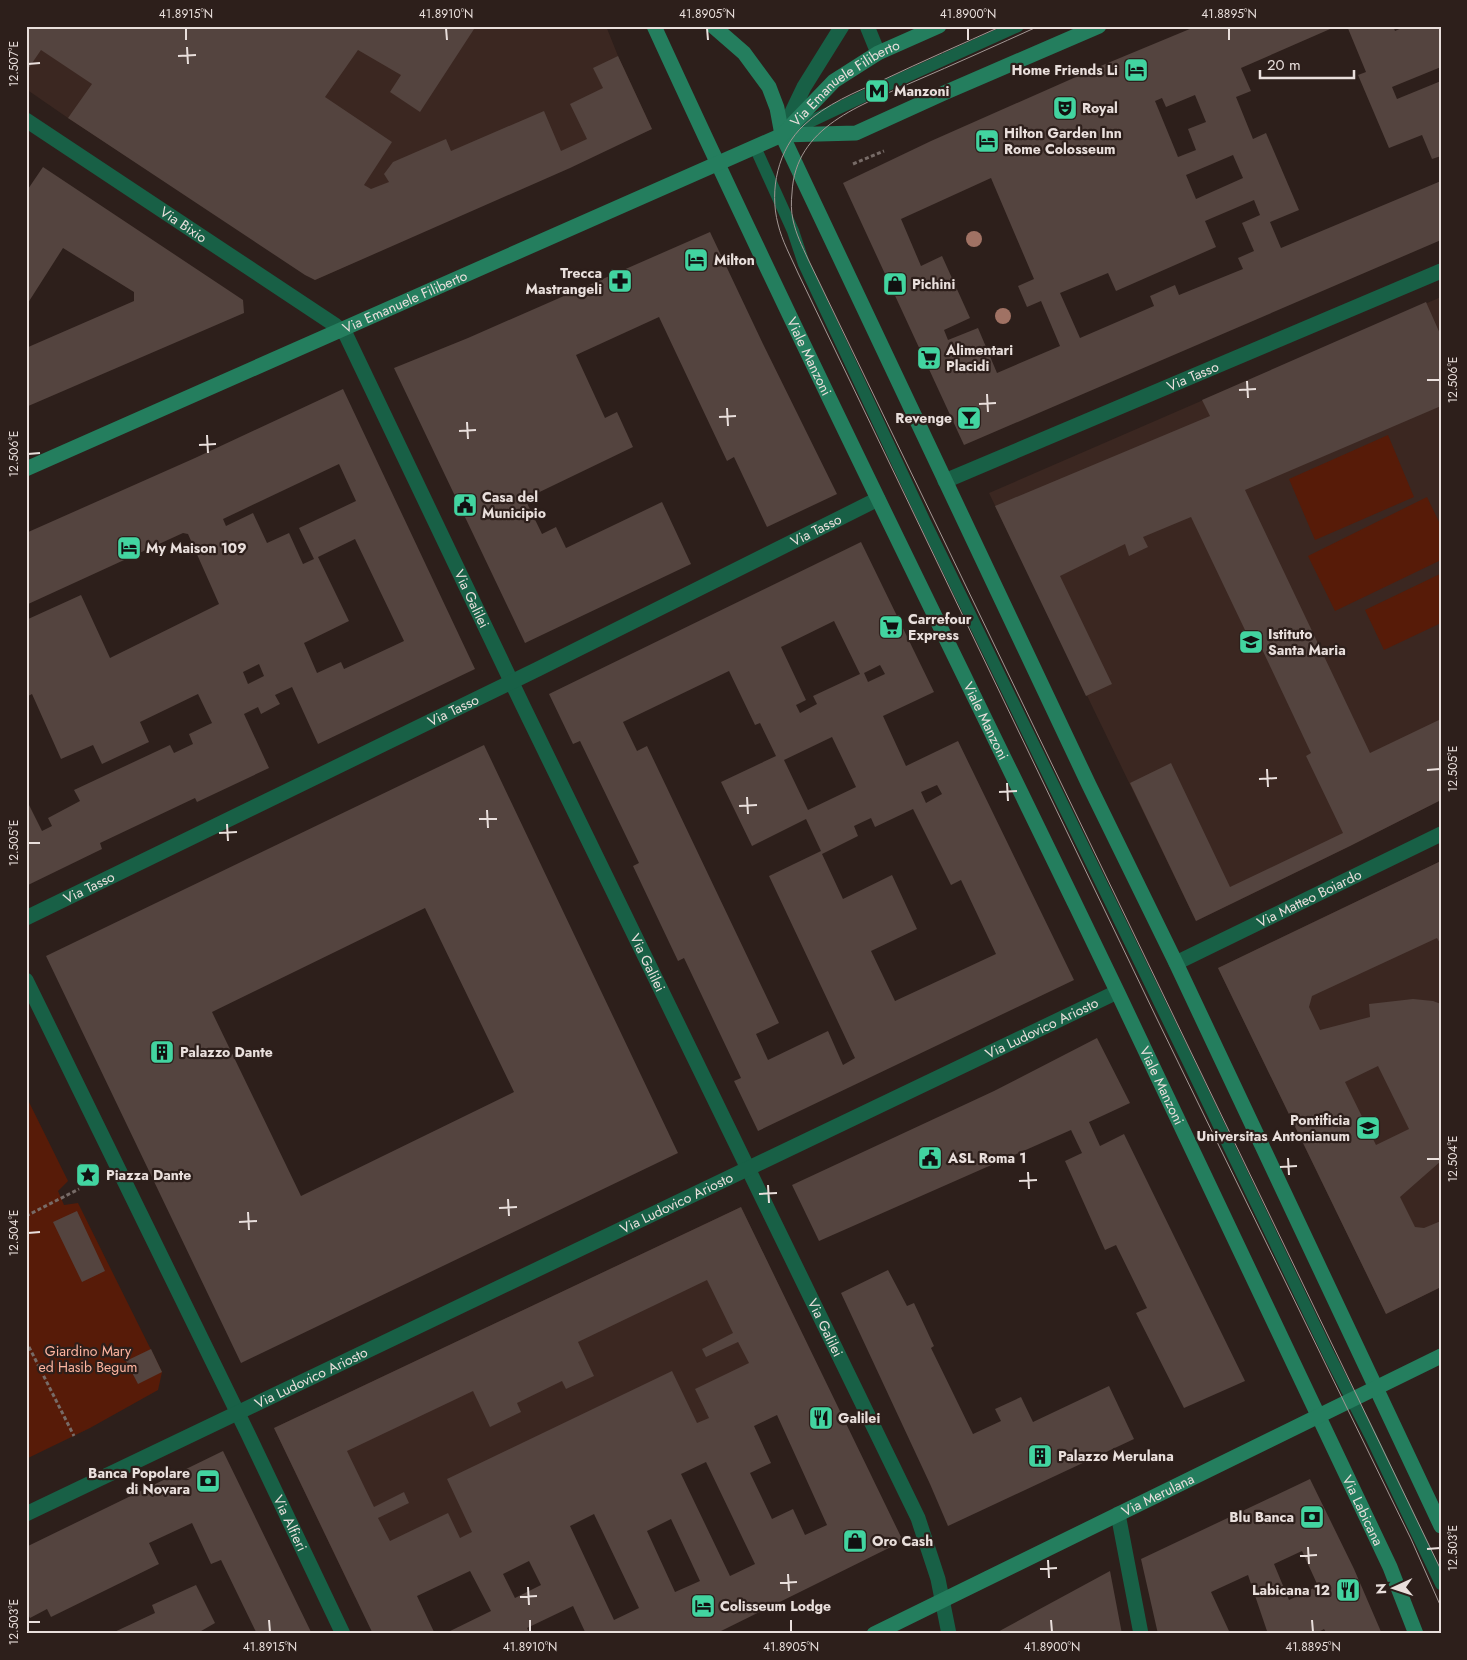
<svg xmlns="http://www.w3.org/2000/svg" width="1467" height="1660" font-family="Jost,sans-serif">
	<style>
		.built { fill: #3b2721 }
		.green { fill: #571b08 }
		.building { fill: #54443f; fill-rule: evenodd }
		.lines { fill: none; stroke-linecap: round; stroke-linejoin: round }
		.path { stroke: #776b67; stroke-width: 3; stroke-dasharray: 4 2.5; stroke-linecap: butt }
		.lane { stroke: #186046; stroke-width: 12 }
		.street { stroke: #186046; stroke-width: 15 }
		.secondary { stroke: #247e5e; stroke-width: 15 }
		.tram { stroke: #a39794; stroke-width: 1 }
		.tree { fill: #a07264 }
		.ticks { fill: none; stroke: #e9dfdc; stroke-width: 2 }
		.labels { text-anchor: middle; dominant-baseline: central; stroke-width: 4.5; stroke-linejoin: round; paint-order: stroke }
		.poi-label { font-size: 14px; font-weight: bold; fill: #e9dfdc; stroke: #2d1f1b; text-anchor: start }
		.street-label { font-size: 14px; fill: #e9dfdc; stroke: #2d1f1b }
		.park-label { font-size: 14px; fill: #feb5a0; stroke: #2d1f1b }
		.neatline { fill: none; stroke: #e9dfdc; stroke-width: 2 }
		.ticks-label { font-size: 12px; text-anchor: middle; fill: #e9dfdc }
	</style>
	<rect width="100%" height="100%" fill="#2d1f1b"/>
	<path class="built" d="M26,26H606L618,56L652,129L315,280L68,118L26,89Z
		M1441,297V800L1350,846L1196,921L989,493Z
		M1441,861V1287L1386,1314L1218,968Z
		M741,1207L821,1373L355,1597L274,1428Z"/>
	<path class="green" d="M1388,435L1414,497L1315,540L1289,479Z
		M1427,497L1441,526V560L1335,611L1308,556Z
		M1440,574L1441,623L1384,650L1365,610Z
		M26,1096L68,1181L58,1191L64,1205L78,1203L162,1372L158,1390L90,1428L26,1459Z"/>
	<path class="building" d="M26,26H476L420,112L390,92L401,75L358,50L325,97L392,142L364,185L371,189L389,182L384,174L393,162L446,139L451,151L544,111L561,151L587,139L570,104L603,88L593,68L618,56L652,129L570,168L315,280L305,275L68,118L92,84L41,50L26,72Z
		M1197,26H1337L1241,68L1251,91L1236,97L1253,139L1266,133L1299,210L1270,222L1281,248L1441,181V240L964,445L843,183L931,141L1103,65ZM1195,95L1206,122L1188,129L1196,150L1178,157L1155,101L1162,98L1166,107ZM1233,155L1243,178L1196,199L1186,175ZM991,178L1034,279L1018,286L1027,307L1041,301L1060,346L997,373L978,328L948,340L944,330L970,318L942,256L921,266L901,219ZM1254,200L1260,215L1242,223L1254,251L1238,258L1243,269L1179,295L1175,285L1150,296L1154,306L1080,338L1060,293L1108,273L1116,291L1216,247L1205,221Z
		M1347,26H1393L1395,31L1406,26H1441V67L1392,87L1397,99L1441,81V156L1432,159L1422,135L1389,148L1358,75L1366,72Z
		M43,167L243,300L244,313L26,407V348L134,301V292L63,248L26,306V192Z
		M710,232L763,344L837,494L767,527L734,457L727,461L659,317L576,355L605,418L617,412L633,447L525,499L542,534L556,527L566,548L662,502L691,564L525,643L394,368L468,338Z
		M1426,302L1441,336V406L1245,490L1370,753L1441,719V800L1350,846L1196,921L1130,783L1171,763L1230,887L1343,833L1306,756L1311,753L1261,647L1255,651L1191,517L1143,537L1148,547L1129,556L1125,544L1060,576L1112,684L1086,696L995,506L1210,416L1202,400Z
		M343,389L475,669L318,744L292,687L275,695L280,704L261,714L258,707L244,714L269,768L197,802L195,798L100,843L102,849L26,886V799L42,831L52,826L48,818L80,801L74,790L170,745L174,753L193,744L189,734L212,723L198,694L140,722L149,742L102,764L93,745L61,759L32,694L26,697V620L81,595L110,658L219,604L188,534L183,533L26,605V533L195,458ZM339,464L356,501L299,528L314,559L303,564L289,533L267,543L253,513L226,526L223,519ZM355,539L404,641L344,669L341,662L317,673L304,643L349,621L318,557ZM259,664L264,676L248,684L243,672Z
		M861,542L934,692L883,716L906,766L958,741L1074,980L758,1131L734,1081L741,1078L684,958L678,961L633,866L639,863L580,741L573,744L549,694ZM834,621L860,674L813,696L817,704L800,713L796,705L806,700L781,647ZM880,665L885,674L868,682L864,673ZM729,671L755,725L760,723L776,756L721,782L752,846L806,819L821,851L769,876L855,1058L843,1065L828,1031L768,1060L756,1034L779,1023L647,746L637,751L623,722ZM832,737L856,787L808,810L784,760ZM937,785L942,794L926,803L921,792ZM913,809L951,885L961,880L996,954L895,1001L871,951L917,929L892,875L843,899L822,854L858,836L854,826L871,818L875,827Z
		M484,745L678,1153L241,1363L46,956ZM425,908L514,1092L301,1196L212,1012Z
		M1441,861V945L1437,938L1312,996L1309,1007L1320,1030L1370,1017L1369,1004L1413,999L1433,1001L1441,1004V1161L1400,1197L1415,1227L1424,1228L1441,1221V1287L1386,1314L1218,968ZM1378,1066L1409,1129L1376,1145L1345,1082Z
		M1097,1038L1130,1103L1089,1122L1100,1146L1124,1134L1245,1381L1184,1408L1136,1313L1147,1308L1116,1245L1105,1250L1065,1161L1082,1153L1071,1130L819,1241L792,1185L994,1091Z
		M741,1207L903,1541L715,1634H586L573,1606L527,1628L530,1634H444L491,1611L470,1571L417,1596L435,1634H373L274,1428ZM707,1280L733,1333L702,1349L706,1357L738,1342L749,1363L695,1389L709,1418L697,1423L672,1371L447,1479L472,1532L460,1538L448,1513L390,1541L378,1518L409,1503L404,1492L374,1507L347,1451L473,1391L490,1427L521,1412L517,1403L562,1381L566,1389L594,1376L578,1342ZM777,1415L827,1525L805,1535L793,1509L772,1519L750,1473L771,1463L754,1426ZM706,1462L755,1564L730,1576L681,1474ZM594,1514L639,1608L614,1620L570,1526ZM671,1519L700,1581L675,1592L647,1531ZM529,1561L541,1585L515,1598L503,1574Z
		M77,1211L105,1271L82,1282L53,1222Z
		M888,1270L907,1306L914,1303L934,1346L931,1348L973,1434L1001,1421L995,1409L1021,1397L1033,1422L1109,1386L1134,1439L948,1526L930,1484L841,1293Z
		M151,1349L162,1372L138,1384L126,1361Z
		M223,1451L312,1634H257L221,1560L211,1564L192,1523L149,1543L159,1564L51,1617L47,1609L30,1618L26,1611V1547Z
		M1310,1479L1354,1569L1382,1634H1327L1324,1629L1315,1634H1268L1248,1575L1211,1592L1229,1631L1223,1634H1158L1141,1559ZM1302,1551L1318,1586L1289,1600L1274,1564Z
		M1110,1571L1122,1634H994L1038,1610Z
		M196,1585L215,1623L196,1634H110L155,1613L152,1605Z"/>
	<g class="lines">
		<path class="path" d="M853,164L884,151
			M26,1216L79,1189
			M26,1341L74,1436"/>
		<path class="lane" d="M786,133L881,88L1018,26
			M755,147L793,231L804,264L925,522L1187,1059L1328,1353L1371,1437L1441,1584"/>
		<g class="street">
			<path d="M867,26L878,53"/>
			<path id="s1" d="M26,120L335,325L346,335L523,706L918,1518L938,1579L949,1634"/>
			<path d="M782,133L804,87L842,26"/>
			<path id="s2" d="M945,481L1441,271"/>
			<path id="s3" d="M26,918L538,669L878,499"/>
			<path id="s4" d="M1176,963L1441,834"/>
			<path id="s5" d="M26,980L248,1434L343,1634"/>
			<path id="s6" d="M26,1514L1117,992"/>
			<path d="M1118,1514L1141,1634"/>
		</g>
		<g class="secondary">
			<path id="s7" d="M654,26C790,323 935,615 1077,908C1183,1127 1285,1348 1390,1567L1416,1634"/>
			<path d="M713,26L744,53L769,87L777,108L782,135L806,186L1089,785L1176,963L1441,1526"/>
			<path d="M782,135L856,133L944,93L1099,26"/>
			<path id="s8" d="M26,469L782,135L834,81L878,53L939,26"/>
			<path id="s9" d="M874,1634L1441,1356"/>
		</g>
		<path class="tram" d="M1002,26C962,44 923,61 883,80C856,92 826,104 804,125C778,149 769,190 778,224C782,241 791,257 798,273L1157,1019L1411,1539L1441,1607
			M1039,26C997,45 955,64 913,82C862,105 795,126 792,193C791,202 791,211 793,220C796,234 802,246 808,259L1441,1570"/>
	</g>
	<g class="tree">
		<circle cx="974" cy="239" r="8"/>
		<circle cx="1003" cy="316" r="8"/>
	</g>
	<path class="ticks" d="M186,28V40M446,28L447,40M707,28L708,40M968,28V40M1229,28V40M187,47L188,64M178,56L196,55M28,64L40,63M1427,380H1440M1247,381L1248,398M1239,390L1256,389M987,394L988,412M979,404L996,403M727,408L728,426M719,417L736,416M467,422L468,439M459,431L476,430M207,435L208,453M199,445L216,444M28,454L40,453M1267,769L1268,787M1427,770L1440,769M1259,779L1277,778M1007,783L1008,801M999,792L1017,791M747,797L748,814M739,806L757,805M487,810L488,828M479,819H497M227,824L228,841M219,833L237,832M28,843H40M1288,1158L1289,1175M1427,1159H1440M1280,1167L1297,1166M1028,1172L1029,1189M1019,1181L1037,1180M768,1185L769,1203M759,1194L777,1193M508,1199L509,1216M499,1208L517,1207M248,1212L249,1230M239,1222L257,1221M28,1233L40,1232M1308,1547L1309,1564M1427,1549L1440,1548M1300,1556L1317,1555M1048,1560L1049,1578M1040,1569L1057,1568M788,1574L789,1591M780,1583L797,1582M528,1587L529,1605M520,1597L537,1596M269,1620L270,1632M530,1620V1632M791,1620V1632M1051,1620L1052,1632M1312,1620L1313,1632M28,1622H40"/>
	<defs>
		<symbol id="hotel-square" viewBox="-11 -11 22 22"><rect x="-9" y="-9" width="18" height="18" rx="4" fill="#42d4a0" stroke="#2d1f1b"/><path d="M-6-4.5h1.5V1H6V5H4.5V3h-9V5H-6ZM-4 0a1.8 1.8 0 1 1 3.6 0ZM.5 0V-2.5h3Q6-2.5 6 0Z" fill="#111"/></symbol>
		<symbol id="metro-square" viewBox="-11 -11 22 22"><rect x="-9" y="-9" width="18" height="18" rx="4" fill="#42d4a0" stroke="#2d1f1b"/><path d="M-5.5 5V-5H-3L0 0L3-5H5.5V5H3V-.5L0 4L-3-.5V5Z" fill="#111"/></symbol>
		<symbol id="theatre-square" viewBox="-11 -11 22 22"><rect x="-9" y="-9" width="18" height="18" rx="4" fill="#42d4a0" stroke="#2d1f1b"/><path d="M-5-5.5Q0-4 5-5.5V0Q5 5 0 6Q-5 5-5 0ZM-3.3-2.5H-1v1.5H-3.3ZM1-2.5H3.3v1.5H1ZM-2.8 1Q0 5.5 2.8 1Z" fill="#111"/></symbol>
		<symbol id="pharmacy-square" viewBox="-11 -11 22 22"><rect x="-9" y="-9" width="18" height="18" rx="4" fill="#42d4a0" stroke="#2d1f1b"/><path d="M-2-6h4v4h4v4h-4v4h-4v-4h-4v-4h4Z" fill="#111"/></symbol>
		<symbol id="shop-square" viewBox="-11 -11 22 22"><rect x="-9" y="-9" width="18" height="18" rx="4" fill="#42d4a0" stroke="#2d1f1b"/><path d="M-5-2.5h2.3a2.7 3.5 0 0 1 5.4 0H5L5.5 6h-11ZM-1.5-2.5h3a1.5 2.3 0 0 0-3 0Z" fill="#111"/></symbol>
		<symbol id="supermarket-square" viewBox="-11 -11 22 22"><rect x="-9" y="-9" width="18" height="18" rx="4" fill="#42d4a0" stroke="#2d1f1b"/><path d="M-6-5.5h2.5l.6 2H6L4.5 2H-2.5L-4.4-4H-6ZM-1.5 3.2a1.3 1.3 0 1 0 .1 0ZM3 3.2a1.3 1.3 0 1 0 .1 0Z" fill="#111"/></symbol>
		<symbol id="bar-square" viewBox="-11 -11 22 22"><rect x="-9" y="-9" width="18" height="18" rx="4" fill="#42d4a0" stroke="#2d1f1b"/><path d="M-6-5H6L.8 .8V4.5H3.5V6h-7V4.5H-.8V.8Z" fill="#111"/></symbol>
		<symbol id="civic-square" viewBox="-11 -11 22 22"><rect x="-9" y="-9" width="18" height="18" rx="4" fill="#42d4a0" stroke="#2d1f1b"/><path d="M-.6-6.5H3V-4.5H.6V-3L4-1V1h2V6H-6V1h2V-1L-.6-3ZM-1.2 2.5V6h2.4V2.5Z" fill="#111"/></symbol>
		<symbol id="school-square" viewBox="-11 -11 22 22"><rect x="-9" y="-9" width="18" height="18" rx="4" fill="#42d4a0" stroke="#2d1f1b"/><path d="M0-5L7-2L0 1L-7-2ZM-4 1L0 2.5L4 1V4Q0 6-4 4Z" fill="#111"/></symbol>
		<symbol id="building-square" viewBox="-11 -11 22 22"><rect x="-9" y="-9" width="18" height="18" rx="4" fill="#42d4a0" stroke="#2d1f1b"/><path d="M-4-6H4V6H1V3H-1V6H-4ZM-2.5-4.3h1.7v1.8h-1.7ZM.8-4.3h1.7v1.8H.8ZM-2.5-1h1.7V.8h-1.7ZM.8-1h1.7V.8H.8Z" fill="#111"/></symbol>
		<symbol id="university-square" viewBox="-11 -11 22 22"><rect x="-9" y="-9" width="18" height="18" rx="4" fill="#42d4a0" stroke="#2d1f1b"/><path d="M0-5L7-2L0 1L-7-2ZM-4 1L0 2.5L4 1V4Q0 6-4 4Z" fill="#111"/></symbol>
		<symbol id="sight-square" viewBox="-11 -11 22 22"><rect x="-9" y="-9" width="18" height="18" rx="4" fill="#42d4a0" stroke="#2d1f1b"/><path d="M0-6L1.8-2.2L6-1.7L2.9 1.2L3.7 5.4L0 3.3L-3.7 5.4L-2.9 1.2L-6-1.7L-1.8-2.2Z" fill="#111"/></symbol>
		<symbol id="restaurant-square" viewBox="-11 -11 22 22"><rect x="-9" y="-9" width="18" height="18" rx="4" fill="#42d4a0" stroke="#2d1f1b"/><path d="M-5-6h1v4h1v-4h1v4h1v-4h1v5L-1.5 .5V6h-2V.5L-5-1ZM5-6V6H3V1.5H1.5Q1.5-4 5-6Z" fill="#111"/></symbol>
		<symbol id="bank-square" viewBox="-11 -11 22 22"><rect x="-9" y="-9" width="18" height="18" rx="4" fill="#42d4a0" stroke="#2d1f1b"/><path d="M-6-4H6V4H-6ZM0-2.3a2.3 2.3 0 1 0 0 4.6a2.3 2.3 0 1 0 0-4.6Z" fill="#111"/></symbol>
	</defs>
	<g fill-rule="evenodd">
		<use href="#hotel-square" x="1122" y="56" width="28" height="28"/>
		<use href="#metro-square" x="863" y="77" width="28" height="28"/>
		<use href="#theatre-square" x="1051" y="94" width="28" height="28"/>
		<use href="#hotel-square" x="973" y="127" width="28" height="28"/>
		<use href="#hotel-square" x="682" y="246" width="28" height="28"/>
		<use href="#pharmacy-square" x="606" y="267" width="28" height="28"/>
		<use href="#shop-square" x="881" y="270" width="28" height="28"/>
		<use href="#supermarket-square" x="915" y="344" width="28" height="28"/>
		<use href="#bar-square" x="955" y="404" width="28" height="28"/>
		<use href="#civic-square" x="451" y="491" width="28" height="28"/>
		<use href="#hotel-square" x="115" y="534" width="28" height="28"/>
		<use href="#supermarket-square" x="877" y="613" width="28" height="28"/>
		<use href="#school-square" x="1237" y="628" width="28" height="28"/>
		<use href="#building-square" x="148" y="1038" width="28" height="28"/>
		<use href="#university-square" x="1354" y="1114" width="28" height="28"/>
		<use href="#civic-square" x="916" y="1144" width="28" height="28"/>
		<use href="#sight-square" x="74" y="1161" width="28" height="28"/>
		<use href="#restaurant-square" x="807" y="1404" width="28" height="28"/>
		<use href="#building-square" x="1026" y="1442" width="28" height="28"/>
		<use href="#bank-square" x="194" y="1467" width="28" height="28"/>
		<use href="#bank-square" x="1298" y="1503" width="28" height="28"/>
		<use href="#shop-square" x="841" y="1527" width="28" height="28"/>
		<use href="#restaurant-square" x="1334" y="1576" width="28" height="28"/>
		<use href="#hotel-square" x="689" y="1592" width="28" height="28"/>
	</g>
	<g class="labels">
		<g class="poi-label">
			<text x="1118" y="70" text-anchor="end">Home Friends Li</text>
			<text x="894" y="91">Manzoni</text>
			<text x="1082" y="108">Royal</text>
			<text x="1004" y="133">Hilton Garden Inn<tspan x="1004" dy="16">Rome Colosseum</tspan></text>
			<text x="714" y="260">Milton</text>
			<text x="602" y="273" text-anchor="end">Trecca<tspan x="602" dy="16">Mastrangeli</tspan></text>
			<text x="912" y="284">Pichini</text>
			<text x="946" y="350">Alimentari<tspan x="946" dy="16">Placidi</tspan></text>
			<text x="952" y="418" text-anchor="end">Revenge</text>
			<text x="482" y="497">Casa del<tspan x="482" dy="16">Municipio</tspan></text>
			<text x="146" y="548">My Maison 109</text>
			<text x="908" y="619">Carrefour<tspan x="908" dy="16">Express</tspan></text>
			<text x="1268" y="634">Istituto<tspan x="1268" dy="16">Santa Maria</tspan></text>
			<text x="180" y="1052">Palazzo Dante</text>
			<text x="1350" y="1120" text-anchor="end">Pontificia<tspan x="1350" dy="16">Universitas Antonianum</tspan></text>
			<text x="948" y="1158">ASL Roma 1</text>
			<text x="106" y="1175">Piazza Dante</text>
			<text x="838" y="1418">Galilei</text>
			<text x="1058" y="1456">Palazzo Merulana</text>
			<text x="190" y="1473" text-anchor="end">Banca Popolare<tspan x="190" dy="16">di Novara</tspan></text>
			<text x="1294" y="1517" text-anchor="end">Blu Banca</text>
			<text x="872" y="1541">Oro Cash</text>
			<text x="1330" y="1590" text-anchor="end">Labicana 12</text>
			<text x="720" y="1606">Colisseum Lodge</text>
		</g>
		<g class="street-label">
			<text stroke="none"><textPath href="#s8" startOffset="909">Via Emanuele Filiberto</textPath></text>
			<text stroke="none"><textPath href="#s1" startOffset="189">Via Bixio</textPath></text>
			<text stroke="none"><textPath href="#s8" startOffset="414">Via Emanuele Filiberto</textPath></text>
			<text stroke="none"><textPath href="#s7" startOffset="365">Viale Manzoni</textPath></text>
			<text stroke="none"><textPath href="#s2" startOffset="269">Via Tasso</textPath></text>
			<text stroke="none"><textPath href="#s3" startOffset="880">Via Tasso</textPath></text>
			<text stroke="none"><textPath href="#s1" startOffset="678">Via Galilei</textPath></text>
			<text stroke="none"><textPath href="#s3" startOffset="475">Via Tasso</textPath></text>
			<text stroke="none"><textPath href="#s7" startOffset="770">Viale Manzoni</textPath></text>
			<text stroke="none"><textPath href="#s3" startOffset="70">Via Tasso</textPath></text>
			<text stroke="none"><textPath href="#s4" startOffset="148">Via Matteo Boiardo</textPath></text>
			<text stroke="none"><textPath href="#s1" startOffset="1082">Via Galilei</textPath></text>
			<text stroke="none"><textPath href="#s6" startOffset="1126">Via Ludovico Ariosto</textPath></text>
			<text stroke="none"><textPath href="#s7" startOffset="1175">Viale Manzoni</textPath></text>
			<text stroke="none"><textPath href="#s6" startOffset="721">Via Ludovico Ariosto</textPath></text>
			<text stroke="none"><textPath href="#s1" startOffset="1488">Via Galilei</textPath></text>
			<text stroke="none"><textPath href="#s6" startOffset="316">Via Ludovico Ariosto</textPath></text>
			<text stroke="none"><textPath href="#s9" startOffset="316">Via Merulana</textPath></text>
			<text stroke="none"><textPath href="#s7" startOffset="1645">Via Labicana</textPath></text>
			<text stroke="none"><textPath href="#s5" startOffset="604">Via Alfieri</textPath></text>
		</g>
		<g class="park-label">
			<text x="88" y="1351">Giardino Mary<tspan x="88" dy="16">ed Hasib Begum</tspan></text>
		</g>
	</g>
	<rect width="1467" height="1660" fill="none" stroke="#2d1f1b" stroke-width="55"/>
	<g transform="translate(1394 1588) rotate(267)" stroke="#2d1f1b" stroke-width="4" paint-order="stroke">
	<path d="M0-4L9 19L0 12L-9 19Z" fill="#e9dfdc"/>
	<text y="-8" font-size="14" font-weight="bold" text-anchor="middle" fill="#e9dfdc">N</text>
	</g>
	<path d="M1260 70v8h94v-8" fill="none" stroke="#e9dfdc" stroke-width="2.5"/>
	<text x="1267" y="70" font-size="15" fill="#e9dfdc" stroke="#2d1f1b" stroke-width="4" paint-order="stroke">20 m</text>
	<rect x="28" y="28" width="1412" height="1604" class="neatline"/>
	<g class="ticks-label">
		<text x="186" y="18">41.8915°N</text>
		<text x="446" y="18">41.8910°N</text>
		<text x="707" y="18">41.8905°N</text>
		<text x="968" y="18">41.8900°N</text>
		<text x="1229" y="18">41.8895°N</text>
		<text transform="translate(14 64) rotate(-90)" y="4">12.507°E</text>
		<text transform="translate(1453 380) rotate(-90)" y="4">12.506°E</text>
		<text transform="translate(14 454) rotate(-90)" y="4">12.506°E</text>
		<text transform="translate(1453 769) rotate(-90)" y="4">12.505°E</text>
		<text transform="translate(14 843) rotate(-90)" y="4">12.505°E</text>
		<text transform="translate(1453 1159) rotate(-90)" y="4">12.504°E</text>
		<text transform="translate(14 1233) rotate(-90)" y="4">12.504°E</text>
		<text transform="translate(1453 1548) rotate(-90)" y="4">12.503°E</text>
		<text transform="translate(14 1622) rotate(-90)" y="4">12.503°E</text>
		<text x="270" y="1651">41.8915°N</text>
		<text x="530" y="1651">41.8910°N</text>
		<text x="791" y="1651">41.8905°N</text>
		<text x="1052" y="1651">41.8900°N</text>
		<text x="1313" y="1651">41.8895°N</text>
	</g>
</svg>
